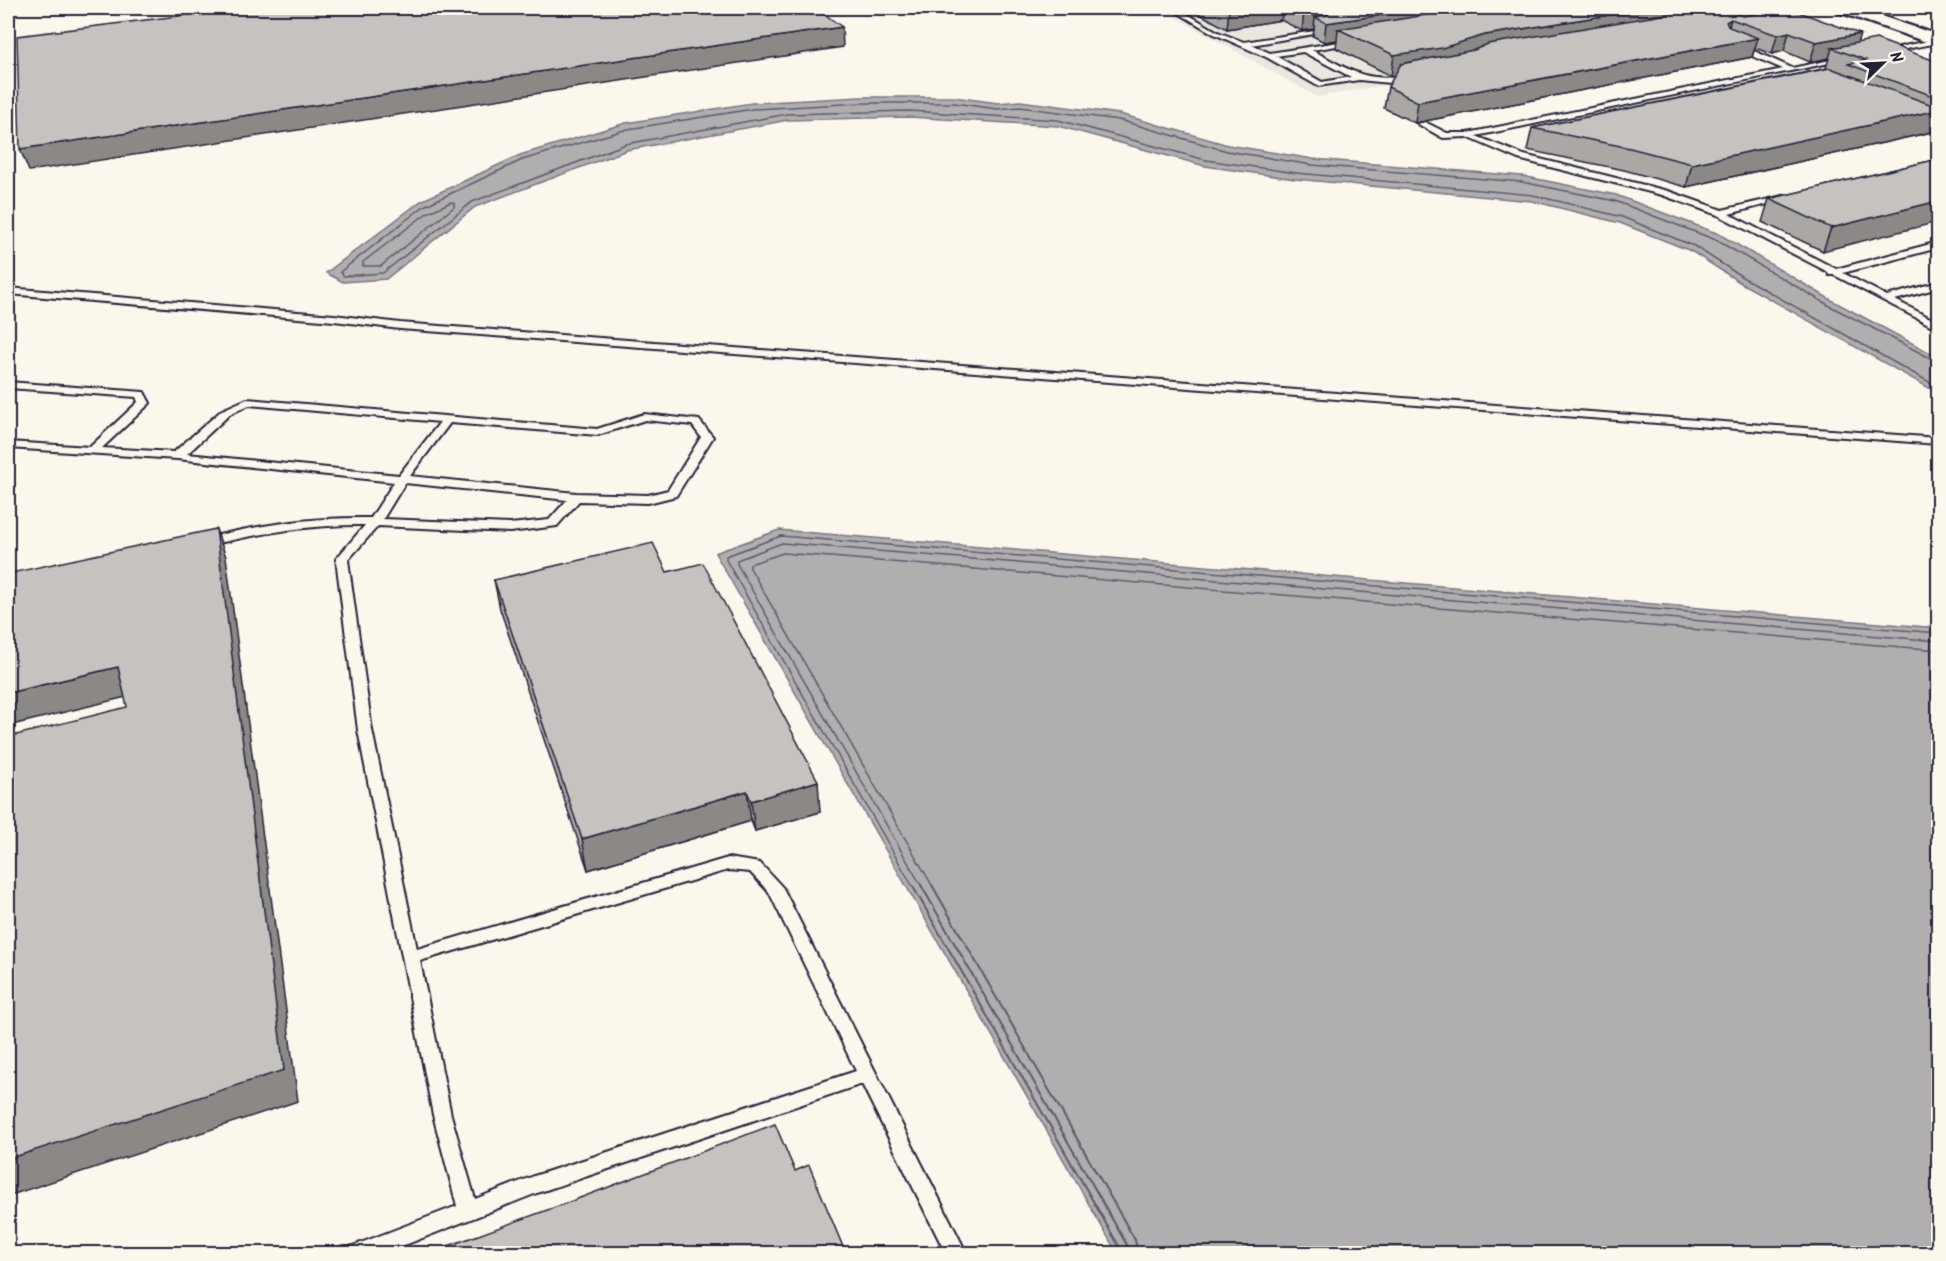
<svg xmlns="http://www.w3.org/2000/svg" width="1946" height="1261" font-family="Kalam,sans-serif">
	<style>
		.built { fill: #ebe7df }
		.water { fill: #b1aeb0; stroke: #787681; stroke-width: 1.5 }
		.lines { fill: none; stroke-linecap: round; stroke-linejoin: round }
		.shore-far1 { stroke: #5b5a6a; stroke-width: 1.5 }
		.shore { stroke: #5b5a6a; stroke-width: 2 }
		.service-casing { stroke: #22223b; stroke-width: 4 }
		.primary-casing { stroke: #22223b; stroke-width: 5 }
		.service { fill: #fbf7ec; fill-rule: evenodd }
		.primary { fill: #fbf7ec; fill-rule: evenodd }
		.wall { fill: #aaa7a5; stroke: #22223b; stroke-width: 1.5 }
		.shaded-wall { fill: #8b8886; stroke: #22223b; stroke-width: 1.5 }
		.building { fill: #c6c2c0; stroke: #22223b; stroke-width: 1.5 }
	</style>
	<rect width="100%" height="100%" fill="#fbf7ec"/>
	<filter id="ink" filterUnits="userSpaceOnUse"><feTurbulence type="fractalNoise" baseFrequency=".0167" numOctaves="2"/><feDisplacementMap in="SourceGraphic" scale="12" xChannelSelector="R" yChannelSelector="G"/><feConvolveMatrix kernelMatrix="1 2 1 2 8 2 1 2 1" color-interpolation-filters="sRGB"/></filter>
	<g filter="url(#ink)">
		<path class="built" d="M1159,8H1785L1801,14L1317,97Z"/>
		<path class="water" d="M861,97H954L998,103L1020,101L1120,114L1228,145L1313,159L1522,176L1616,195L1719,234L1833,301L1938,357V393L1741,283L1691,251L1620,223L1532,201L1295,179L1205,166L1058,126L909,117L788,120L627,150L475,207L386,279L343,282L326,273L421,201L520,155L626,123L752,103Z
			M779,530L1938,628V1253H1117L715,553Z"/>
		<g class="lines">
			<path class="shore-far1" d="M451,202L454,203V207L381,266H363V262L427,213Z
				M1938,362L1830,306L1716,240L1615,201L1522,182L1312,165L1227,151L1119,120L1020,107L997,109L954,103H861L753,109L628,129L522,160L424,206L340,272L344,276L383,273L472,202L626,144L787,114L909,111L1058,120L1206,160L1296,173L1533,195L1622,217L1694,246L1744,278L1938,387
				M913,887L726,560V556L781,536L1938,633
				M922,887L737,564V560L782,543L1938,641
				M933,887L750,568V564L783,553L1938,650"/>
			<path class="shore" d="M912,885L1120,1248L1121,1254
				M921,885L1127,1245L1129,1254
				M932,885L1135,1240L1138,1254"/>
			<defs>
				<path id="service" d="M1170,8H1177L1218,32L1244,42L1321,30L1325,32L1252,45L1270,53L1358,39V43H1355L1312,50C1348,69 1366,84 1409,75L1413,77L1390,83L1359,80L1318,86L1266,57L1214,34ZM1303,52L1351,77L1322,82L1276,56Z
					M1741,8H1749L1761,13L1725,20L1722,18L1749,12Z
					M1938,39V43L1884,53L1880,51Z
					M1735,45H1741L1792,68L1845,57L1849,59L1476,136L1524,155L1668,191L1722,210L1787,195V199L1729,214L1836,269L1938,242V248L1843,273L1887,296L1938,282V288L1895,300L1938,322V329L1834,275H1829L1828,272L1718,215L1662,195L1518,159L1467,137L1443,138L1418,124L1425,122L1447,133H1468L1783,69L1735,49Z
					M8,288L334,315L400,323L1938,438V444L400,329L334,321L8,294Z
					M8,382L144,392L150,403L148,405L102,448L174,452L222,410L247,399L597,429L644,414L699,420L713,437L676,496L648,503L579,501L557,526L510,532L378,526L348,560L372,730L417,949L728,858L760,863L783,888L967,1254H946L862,1084L537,1193L382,1254H347L350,1247L457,1206L433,1115L358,730L336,559L365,525C309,524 257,534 202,547L196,543L198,540C258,525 308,517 371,518L394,482L177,459L8,448V442L90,447L138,402L136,397L8,388ZM249,405L440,422L399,475L187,454L230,414ZM645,420L692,425L701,437L668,490L648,495L576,493L410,476L450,423L598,435ZM405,483L567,500L549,520L510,524L383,519ZM728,870L750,872L769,892L856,1071L534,1176L475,1199L451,1115L420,961Z"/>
				<path id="primary" d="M1834,8H1857L1938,35V46L1836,11Z"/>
			</defs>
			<use href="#service" class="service-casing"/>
			<use href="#primary" class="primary-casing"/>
			<use href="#service" class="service"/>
			<use href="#primary" class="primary"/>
		</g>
		<path class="wall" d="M1189,8H1460L1466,10L1699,8L1743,16L1860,34L1857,43L1938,62V124L1936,131L1686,187L1624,170L1527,150L1532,128L1827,68H1826L1829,58L1810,62L1784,51L1772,54L1755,48L1752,57L1415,123L1384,108L1388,87L1395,75L1391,76L1336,48L1337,40L1324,42L1313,36L1314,29L1302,31L1281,20L1227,29Z
			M1938,159L1823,251L1762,222L1769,199Z
			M1938,294V314L1932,311Z
			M667,572L820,812L755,831L751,821L588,870L500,609L494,580Z"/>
		<path class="shaded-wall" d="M1240,8H1283L1281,20L1227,29L1229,9Z
			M1431,8H1435L1431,26L1338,29L1337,40L1324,42L1326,23Z
			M1653,8H1699L1696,19L1438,68L1391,76L1394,55L1485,35Z
			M1323,9L1322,20L1315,17L1314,29L1302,31L1304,11Z
			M1731,19L1726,38V22Z
			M842,27L843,47L29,171L20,149Z
			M1789,32L1784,51L1772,54L1777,35Z
			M1860,34L1854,53L1832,48L1829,58L1810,62L1816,42Z
			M1758,38L1752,57L1415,123L1418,102Z
			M1938,110V124L1936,131L1686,187L1692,164Z
			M1938,201V222L1823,251L1831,228Z
			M216,529L226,557L298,1101L8,1196V1159Z
			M118,667L130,696L8,726V693Z
			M818,781L820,812L755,831L751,801Z
			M747,791L751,821L588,870L582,839Z"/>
		<path class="building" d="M243,8H816L842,27L20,149L17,36Z
			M1225,8H1240L1229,9Z
			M1296,8H1431L1326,23L1315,17L1328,15L1329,11L1323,9L1304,11Z
			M1434,8H1460L1466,10L1484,8H1653L1485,35L1442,48L1394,55L1338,29L1432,14Z
			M1704,8H1720L1743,16L1786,9L1796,11L1860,34L1816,42L1789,32L1777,35L1731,19L1726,22L1729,27L1758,38L1418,102L1388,87L1401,64L1474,50L1488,44Z
			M1876,39L1938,62V98L1848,64L1866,60L1832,48Z
			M1830,68L1938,107V110L1692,164L1630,148L1532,128Z
			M1938,159V201L1831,228L1769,199Z
			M216,529L284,1070L8,1159V737L127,707L118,667L8,693V578L11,577V573Z
			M653,543L667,572L703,563L818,781L751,801L747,791L582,839L494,580Z
			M775,1124L795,1171L809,1165L846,1254H426L564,1204Z"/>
	</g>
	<rect width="1946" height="1261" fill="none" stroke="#fbf7ec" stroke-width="30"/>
	<rect x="15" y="15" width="1916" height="1231" fill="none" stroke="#22223b" stroke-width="2" filter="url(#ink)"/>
	<g transform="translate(1883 63) rotate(66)" stroke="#fbf7ec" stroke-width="4.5" paint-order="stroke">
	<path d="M0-4.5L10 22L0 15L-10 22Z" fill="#22223b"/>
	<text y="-9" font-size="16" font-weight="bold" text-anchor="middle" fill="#22223b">N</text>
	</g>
</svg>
